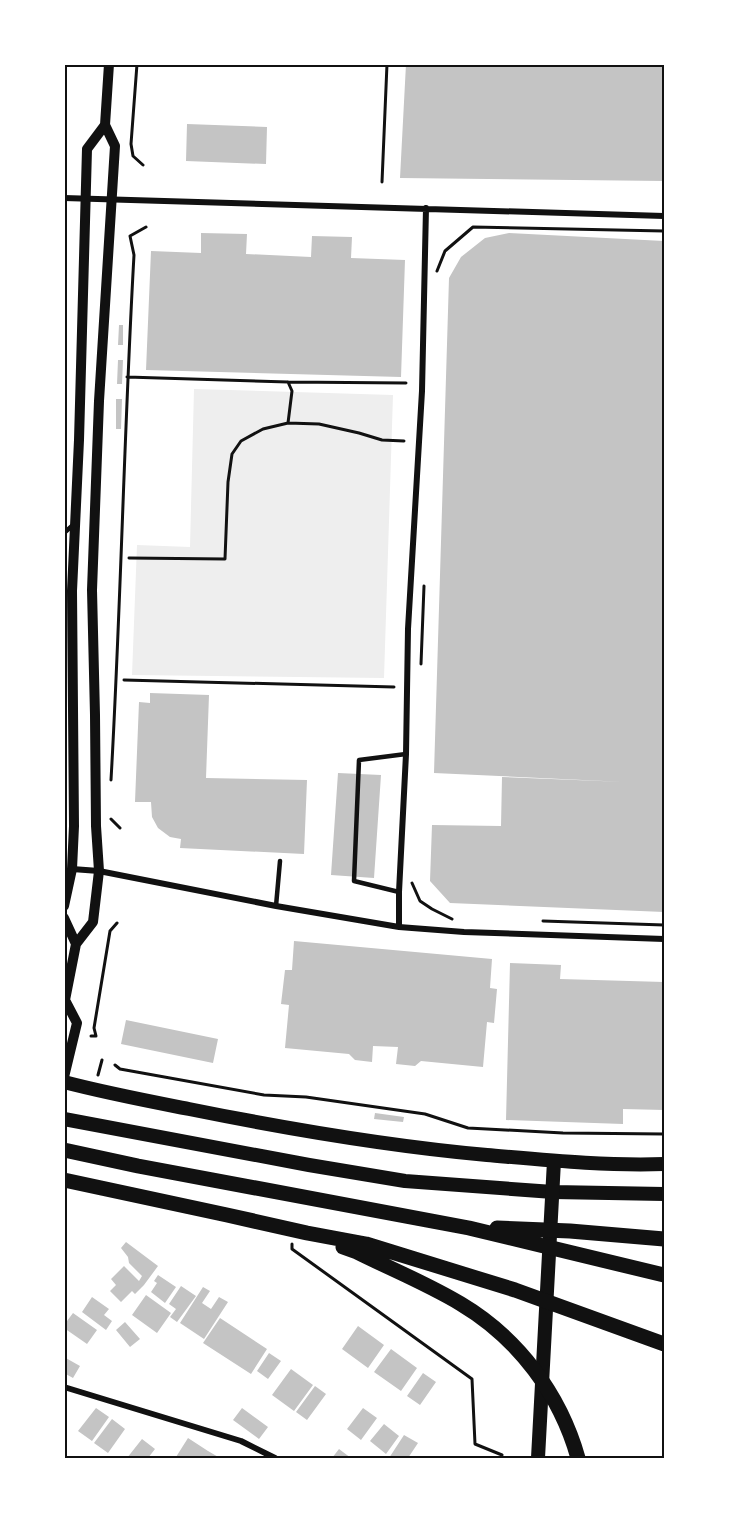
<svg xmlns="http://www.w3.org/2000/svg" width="729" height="1523" font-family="'Zilla Slab',serif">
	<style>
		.green { fill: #eee }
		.building { fill: #c4c4c4 }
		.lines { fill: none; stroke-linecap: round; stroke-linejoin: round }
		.path { stroke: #111; stroke-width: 3 }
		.service { stroke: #111; stroke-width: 4.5 }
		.minor { stroke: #111; stroke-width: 6 }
		.tertiary { stroke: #111; stroke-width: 10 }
		.primary { stroke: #111; stroke-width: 14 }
		.trunk { stroke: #111; stroke-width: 14 }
		.motorway { stroke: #111; stroke-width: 15 }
		.neatline { fill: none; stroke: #111; stroke-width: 2 }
	</style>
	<rect width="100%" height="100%" fill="#fff"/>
	<path class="green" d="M194,389L393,395L384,678L132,675L137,545L190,547Z"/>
	<path class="building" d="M406,64H664V181L400,178Z
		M187,124L267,127L266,164L186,161Z
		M201,233L247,234L246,254L311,257L312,236L352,237L351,258L405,260L401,377L146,370L151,251L201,253Z
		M509,233L664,241V912L450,903L430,881L432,825L501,826L502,777L625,782L434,773L449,278L461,257L485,238Z
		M119,325H123V345H118Z
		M118,360H123L122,384H117Z
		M116,399H122L121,429H116Z
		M150,693L209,695L206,778L307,780L304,854L180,848L181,839L170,837L158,828L152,817L151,802H135L139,702L150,703Z
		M338,773L381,775L374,878L331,875Z
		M294,941L492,959L490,988L497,989L494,1023L487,1022L483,1067L421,1061L415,1066L396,1064L398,1047L373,1046L372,1062L355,1060L349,1054L285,1048L289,1005L281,1004L285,970H292Z
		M510,963L561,965L560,979L664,982V1110L623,1109V1124L506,1120Z
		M126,1020L218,1039L213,1063L121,1044Z
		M375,1113L404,1117L403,1122L374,1119Z
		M126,1242L158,1266L144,1285L135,1294L132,1291L121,1302L110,1291L116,1285L111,1279L124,1266L139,1281L142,1276L129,1263L128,1257L121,1248Z
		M158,1275L176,1287L165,1303L151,1292L157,1283L154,1281Z
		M181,1286L196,1296L177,1322L170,1317L176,1309L169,1304Z
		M203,1287L210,1291L202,1303L211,1309L219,1297L228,1302L204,1339L180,1323Z
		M146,1295L171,1313L157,1333L132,1315Z
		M92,1297L109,1309L104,1315L112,1321L106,1330L82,1312Z
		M73,1313L97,1330L87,1344L64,1328V1325Z
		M220,1318L267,1349L251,1374L203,1343Z
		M125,1322L140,1339L130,1347L116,1330Z
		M358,1326L384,1345L368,1368L342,1349Z
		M391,1349L417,1368L401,1391L374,1372Z
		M269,1353L281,1361L268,1379L257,1371Z
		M64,1357L80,1366L73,1378L64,1373Z
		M291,1369L313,1385L294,1411L272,1395Z
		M423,1373L436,1382L420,1405L407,1396Z
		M315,1386L326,1394L307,1420L296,1412Z
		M96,1408L109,1417L92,1441L78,1431Z
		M242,1408L268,1427L259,1439L233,1420Z
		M363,1408L377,1418L361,1440L347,1429Z
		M112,1419L125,1429L108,1453L94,1443Z
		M384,1424L399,1436L386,1454L370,1441Z
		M404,1435L418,1443L408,1458H389Z
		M188,1438L208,1451L220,1458H180L176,1457Z
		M142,1439L155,1449L148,1458H127Z
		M339,1449L351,1458H332Z"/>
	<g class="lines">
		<path class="path" d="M137,64L131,144L133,156L143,165
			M382,182L387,64
			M437,271L445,251L473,227L664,231
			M127,377L288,382L406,383
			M288,382L292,391L288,423
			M129,558L225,559L228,482L232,454L241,441L263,429L288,423L319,424L359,433L382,440L404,441
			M421,664L424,586
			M124,680L394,687
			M111,780C121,605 124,430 134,255L130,236L146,227
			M111,819L120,828
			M412,883L420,901L432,909L452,919
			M543,921L664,925
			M91,1036H96L94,1028L110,931L117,923
			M115,1065L120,1069L264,1095L306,1097L425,1114L468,1128L563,1133L664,1134
			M98,1075L102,1060
			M292,1244V1249L472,1379L475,1444L502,1455L501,1458"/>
		<path class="service" d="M64,533L73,525
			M399,892L354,881L359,760L406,754
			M276,906L280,861"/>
		<path class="minor" d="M64,198L664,216
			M72,869L99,871L276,906L399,927L464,932L664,939
			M399,927V892L406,754L408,629L422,391L426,208
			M64,1387L241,1441L275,1458"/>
		<path class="tertiary" d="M64,906L72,869L74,826L72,591L79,440L87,149L105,125
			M64,918L76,944
			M64,1077L77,1023L65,1000L76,944L93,922L99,871L96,826L95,715L92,590L99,401L115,146L105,125L109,64"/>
		<path class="primary" d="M64,1082C106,1093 148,1101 189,1109C288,1129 387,1146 487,1155C546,1160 605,1166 664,1164
			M64,1119L309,1165L405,1181L553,1192L664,1194"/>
		<path class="trunk" d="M538,1458L554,1161"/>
		<path class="motorway" d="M64,1150L138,1166L469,1228L664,1275
			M64,1180L227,1215L307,1233L366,1244L515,1290L664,1344
			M497,1228L570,1231L664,1239
			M343,1247L357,1252C391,1269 428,1284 461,1304C518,1338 560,1394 578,1458"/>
	</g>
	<rect width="729" height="1523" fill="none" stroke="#ffffff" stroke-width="132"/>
	<rect x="66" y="66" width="597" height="1391" class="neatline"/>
</svg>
